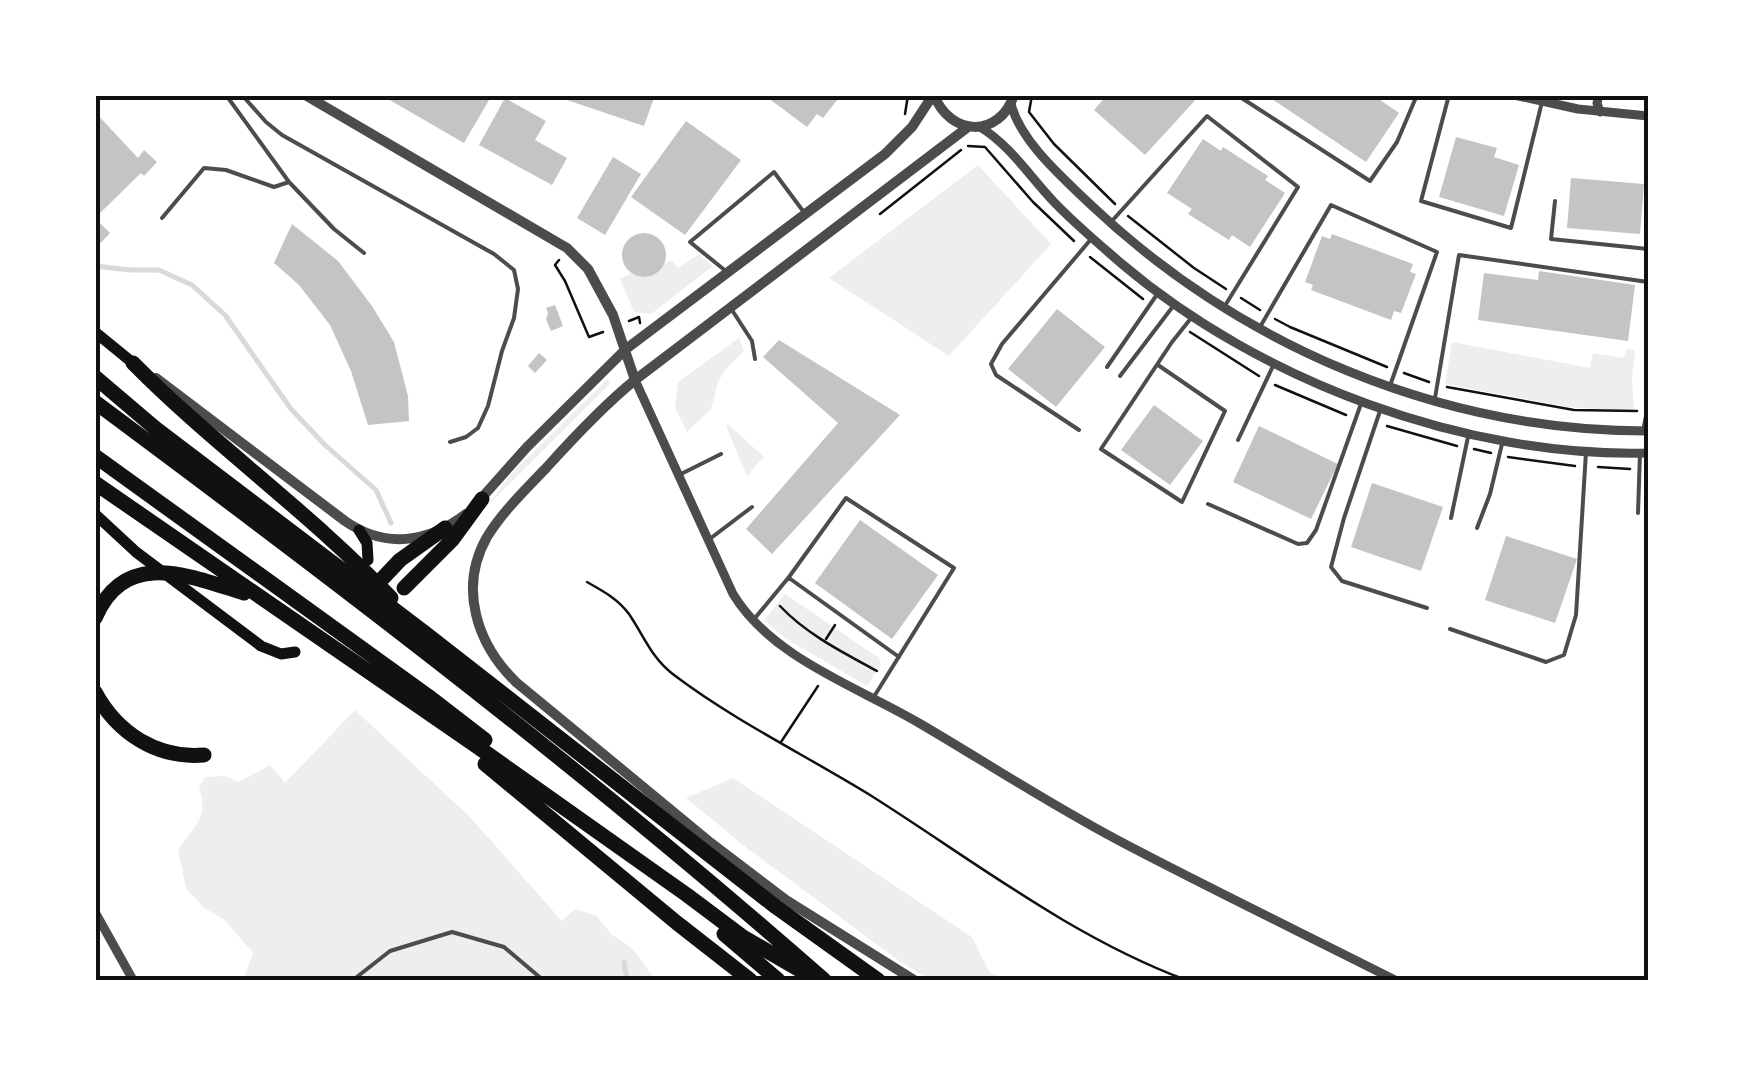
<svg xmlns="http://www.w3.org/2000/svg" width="1743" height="1075" font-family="'Public Sans',sans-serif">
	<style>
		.green { fill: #eee }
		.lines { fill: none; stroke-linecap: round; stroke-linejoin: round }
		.stream { stroke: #d9d9d9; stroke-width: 5 }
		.building { fill: #c4c4c4 }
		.path { stroke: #111; stroke-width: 2.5 }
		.service { stroke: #4c4c4c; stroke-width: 4 }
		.minor { stroke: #4c4c4c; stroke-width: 9 }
		.tertiary { stroke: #4c4c4c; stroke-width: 10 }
		.secondary { stroke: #111; stroke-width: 11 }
		.motorway { stroke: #111; stroke-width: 15 }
		.neatline { fill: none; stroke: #111; stroke-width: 4 }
	</style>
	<rect width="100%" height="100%" fill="#fff"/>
	<path class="green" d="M978,165L1051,244L949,356L829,278Z
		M699,254L713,266L651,314L634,312L620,279L631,273C654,285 655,268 671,260L678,268Z
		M739,338L744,351L726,369L718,382L711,409L687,432L675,407L678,382Z
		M1452,342L1590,368L1593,353L1624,358L1626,349L1635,350L1632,378L1634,412L1569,407L1445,384Z
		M607,379L610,384L484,509L515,470Z
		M728,424L764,457L747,476L726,426Z
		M785,594L879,658L881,665L867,686L785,638L764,620Z
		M355,710L469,816L562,921L575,909L597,916L611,934L633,949L655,980H243L253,953L225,920L204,908L186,888L178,849C195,827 209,816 199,787L205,777L225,776L239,782L270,765L285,783Z
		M733,778L972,937L990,973L1012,980H930L902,963L748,849L686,798Z"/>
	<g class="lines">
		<path class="stream" d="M95,266L130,270H159L192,285L225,315L291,409L325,445L376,490L391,523
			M624,962L627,980"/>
	</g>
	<path class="building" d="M381,95H479L489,100L464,143Z
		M552,95H655L644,126Z
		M764,95H841L823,118L817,114L807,127Z
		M1107,95H1200L1145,155L1094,110Z
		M1266,95H1373L1399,113L1366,162Z
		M505,98L546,121L535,140L567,158L552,185L479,145Z
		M95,112L138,158L144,150L157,162L144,176L141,173L95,218Z
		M686,121L741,160L685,235L631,197Z
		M1456,137L1497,148L1494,157L1519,165L1504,216L1439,197Z
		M1203,139L1221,151L1223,147L1268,176L1265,180L1285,193L1250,247L1232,235L1229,240L1188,214L1192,209L1167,193Z
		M613,157L641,174L605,235L577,218Z
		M1571,178L1644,184L1640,234L1567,228Z
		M95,218L110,233L95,249Z
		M292,224L338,261L372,306L394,342L408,396L409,421L368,425L351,371L330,325L299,285L274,263Z
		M622 255a22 22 0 1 1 44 0a22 22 0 1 1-44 0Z
		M1332,234L1413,264L1410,272L1416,274L1401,313L1394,311L1391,320L1311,290L1313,285L1305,282L1322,236L1330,239Z
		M1539,271L1635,285L1628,341L1478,320L1484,273L1538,280Z
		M555,305L563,326L551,331L546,319L548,313L546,308Z
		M1057,309L1105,347L1056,407L1008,369Z
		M779,340L900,415L772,554L746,529L838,423L763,357Z
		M539,353L547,360L535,373L528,366Z
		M1154,405L1203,441L1170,485L1121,450Z
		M1259,426L1338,464L1311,519L1233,482Z
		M1372,483L1443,507L1421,571L1351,547Z
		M860,520L938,575L892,639L815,583Z
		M1506,536L1577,559L1555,623L1485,600Z"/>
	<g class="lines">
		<path class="path" d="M1032,95L1029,112L1054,144L1115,204
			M905,114L908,95
			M968,146L985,147L1033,202L1074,241
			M880,214L961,150
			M1128,216L1194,268L1226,289
			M1090,257L1143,299
			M559,260L555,265L565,281L589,337L603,332
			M1241,298L1260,310
			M1275,319L1290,327L1387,367
			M629,321L639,317L640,323
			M1190,332L1259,376
			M1404,373L1429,382
			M1275,385L1346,415
			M1447,387L1574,410L1637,411
			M1387,426L1457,446
			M1474,449L1491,453
			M1508,457L1575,466
			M1598,467L1630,469
			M587,582C603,591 618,599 629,614C644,636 652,659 674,675C735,721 805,755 870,795C973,860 1071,937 1186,980
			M780,606C806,634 844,653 877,671
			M826,639L835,625
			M781,742L818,686"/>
		<path class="service" d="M226,95L289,182L334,229L364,253
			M242,95L266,122L282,135L494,254L514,270L518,289L514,318L502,351L488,406L478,428L466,437L450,442
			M1241,95L1240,97L1370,181L1397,142L1417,95
			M1449,95L1421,201L1511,228L1542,102
			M1555,201L1551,239L1648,249
			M162,218L204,168L226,170L274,187L289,182
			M1111,222L1207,116L1298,187L1226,304
			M727,272L690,242L774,172L803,211
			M732,310L752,341L755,359
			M1260,327L1331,205L1437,252L1391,383
			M1158,365L1225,411L1182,502L1101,449L1172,342L1192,317
			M1107,367L1158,293
			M1120,376L1174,305
			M1435,398L1459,255L1648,282
			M1381,408L1344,518L1331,567L1342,581L1427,608
			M1079,430L996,375L991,364L1002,344L1092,238
			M1643,431L1648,406
			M1238,440L1274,364
			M681,474L721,454
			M1208,504L1298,544L1307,543L1316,530L1362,401
			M1638,513L1640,453
			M1451,518L1468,437
			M1477,528L1490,494L1502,444
			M711,538L752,507
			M789,578L899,657
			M755,618L789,577L846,498L954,568L875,695
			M1450,629L1546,662L1564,655L1576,615L1586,452
			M353,980L390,951L452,932L504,947L543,980"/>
		<path class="minor" d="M1514,95L1578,109L1648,116
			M1599,95L1597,103L1600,112
			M1011,104C1021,142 1062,177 1090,204C1240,346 1440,431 1648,431
			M980,127C1010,145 1030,177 1054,202C1075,224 1099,244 1122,264C1260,381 1466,458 1648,453
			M635,380L733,594C772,658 856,686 919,723C989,764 1057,809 1129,846C1217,892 1306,935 1395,980
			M95,912L133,980"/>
		<path class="tertiary" d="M305,95L567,248L588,269L613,315L635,380
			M934,95C950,136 999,139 1014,95
			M156,378L345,521C385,549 428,543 466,514
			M478,502L527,447L626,349L885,154L912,127L933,95
			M914,980L786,900L711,843L517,683C477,645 458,588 487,537C503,511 527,488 547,467C575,436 603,406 635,380L968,127"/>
		<path class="secondary" d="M95,332L133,363
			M95,514L136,552L261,646L281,654L295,652
			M359,530L367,543L368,560"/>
		<path class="motorway" d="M133,363C215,446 311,513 391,598
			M95,377L155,428L425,633L776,907L878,980
			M95,402C344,587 591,775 824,980
			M95,456L428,696L485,740
			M95,483L475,745L687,895L743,937L812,977
			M383,578L400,560L445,528
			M404,588L452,540L482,499
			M95,618C125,548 189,576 244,593
			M95,692C117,733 157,759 204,755
			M485,764L677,923L750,980
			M724,934L778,980"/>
	</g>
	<rect width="1743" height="1075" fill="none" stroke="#ffffff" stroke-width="195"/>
	<rect x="98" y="98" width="1548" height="880" class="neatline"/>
</svg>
